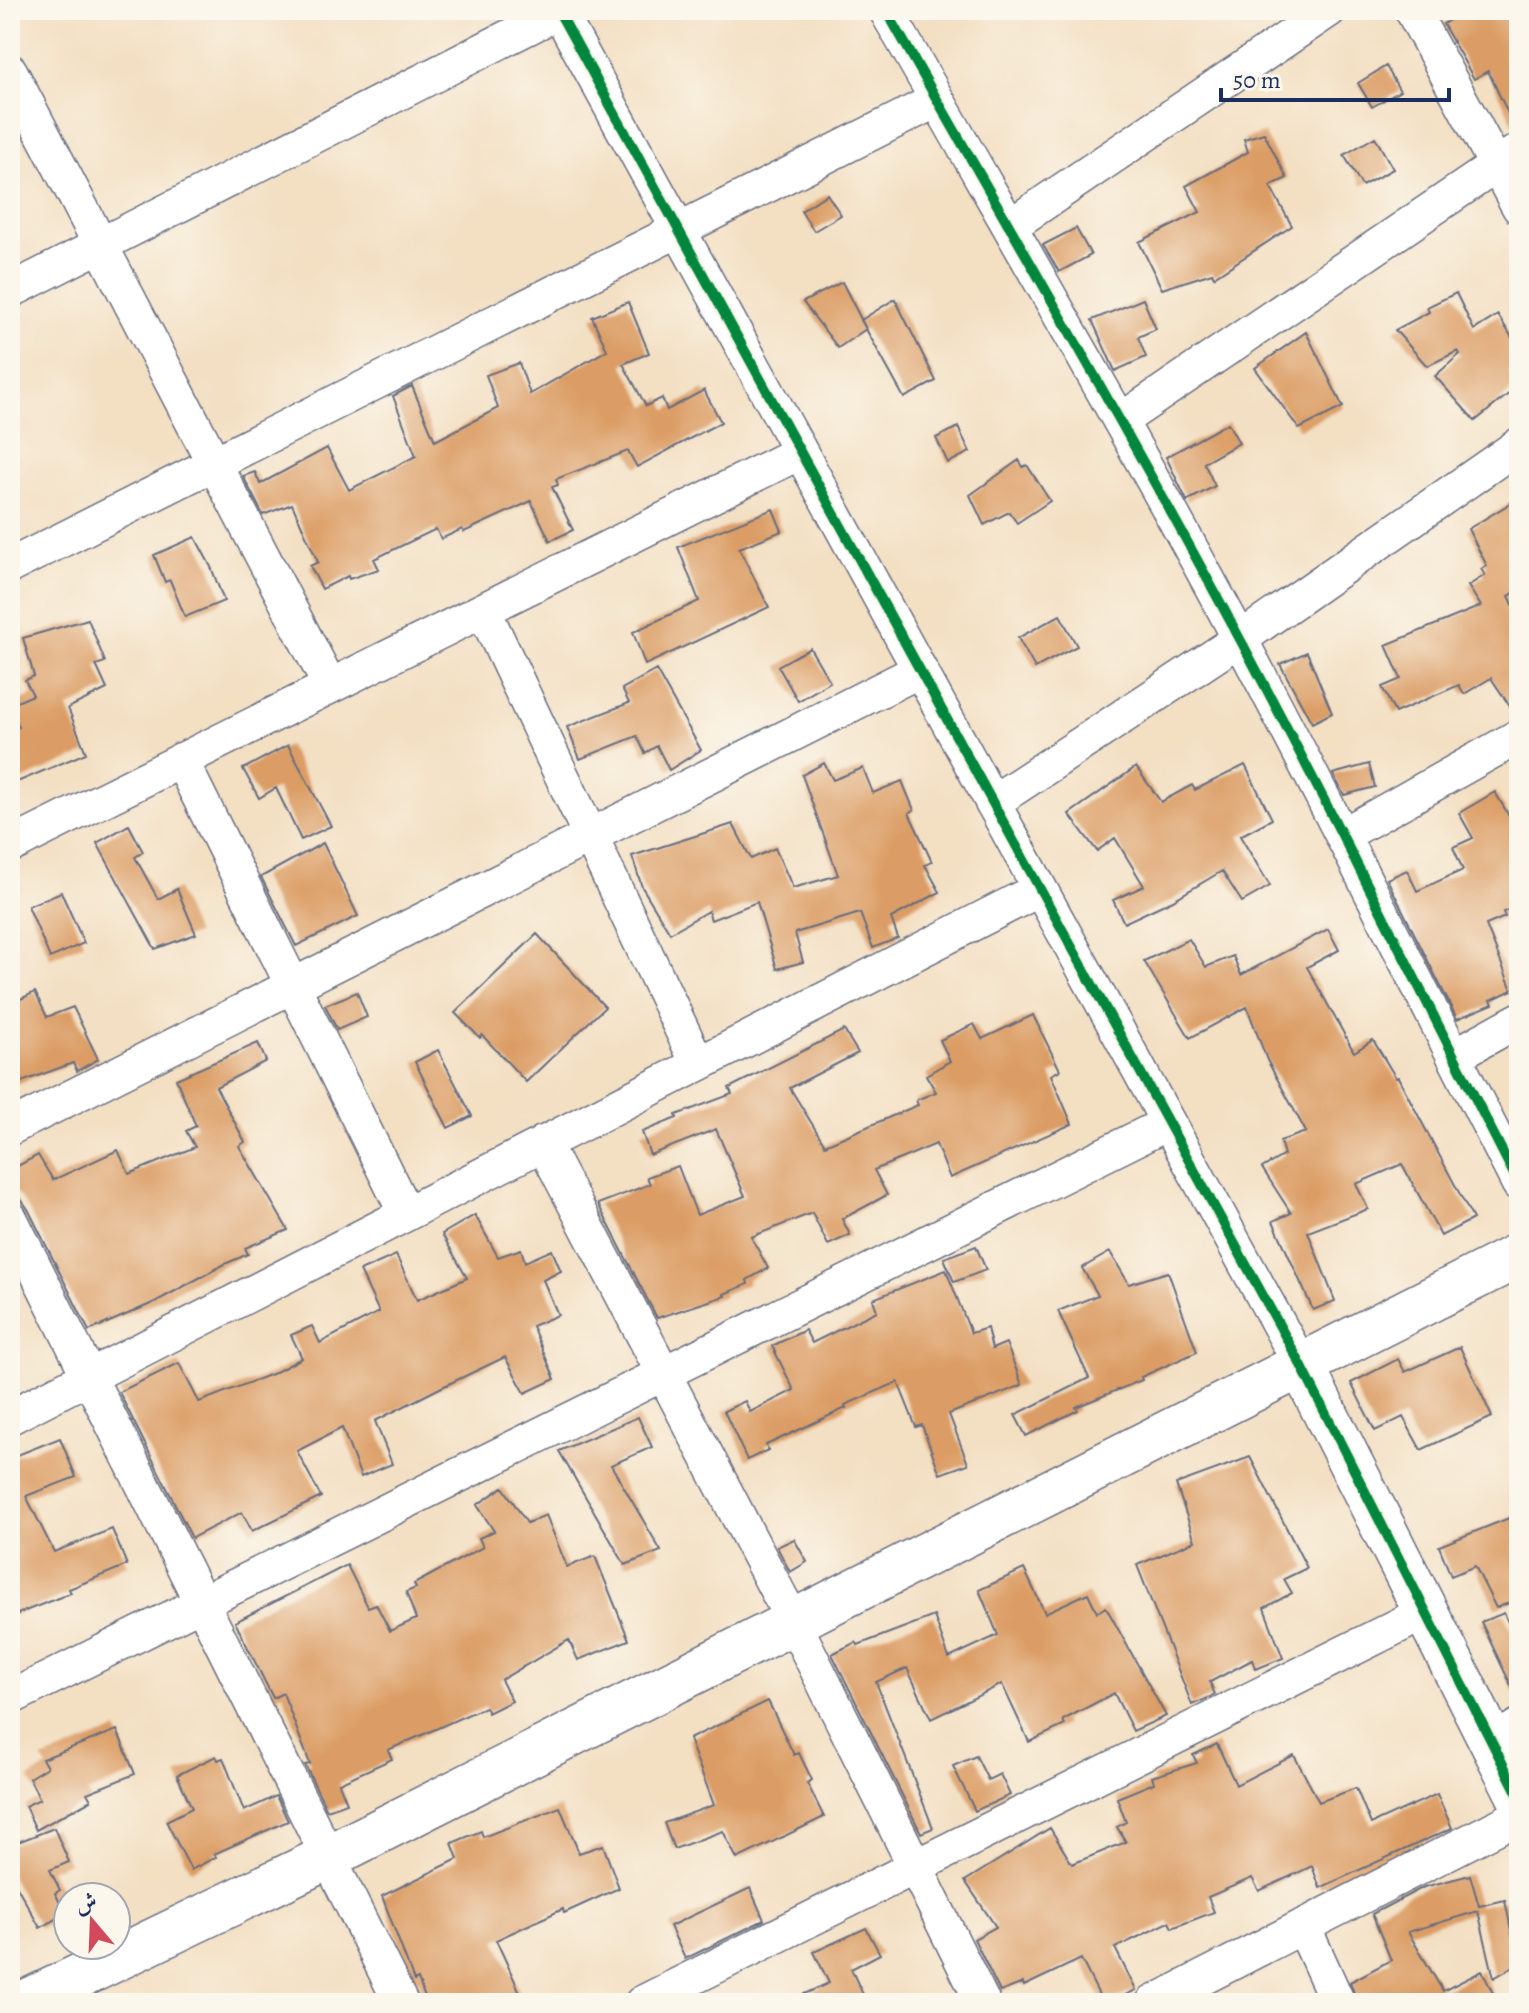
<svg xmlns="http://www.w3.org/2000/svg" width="1529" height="2013" font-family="Alegreya,Amiri,serif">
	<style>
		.building { fill: #db9d65 }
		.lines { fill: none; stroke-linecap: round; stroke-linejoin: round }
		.street-casing { stroke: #676d81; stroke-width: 37 }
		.secondary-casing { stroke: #676d81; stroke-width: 47 }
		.primary-casing { stroke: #676d81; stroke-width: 47 }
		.street { stroke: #fff; stroke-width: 34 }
		.secondary { stroke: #fff; stroke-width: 44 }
		.primary { stroke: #fff; stroke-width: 44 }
		.cycleway-casing { stroke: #fbf7ec; stroke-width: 15 }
		.cycleway { stroke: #00873e; stroke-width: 10 }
	</style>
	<rect width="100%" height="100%" fill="#fbf7ec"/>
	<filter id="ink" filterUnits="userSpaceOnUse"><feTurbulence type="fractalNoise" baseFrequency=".0125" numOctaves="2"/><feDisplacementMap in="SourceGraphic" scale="16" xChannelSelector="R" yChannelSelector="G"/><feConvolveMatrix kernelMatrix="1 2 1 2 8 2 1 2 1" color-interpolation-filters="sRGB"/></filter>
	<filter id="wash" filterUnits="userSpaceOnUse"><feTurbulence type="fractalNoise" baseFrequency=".006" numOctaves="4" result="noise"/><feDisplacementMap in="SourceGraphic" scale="32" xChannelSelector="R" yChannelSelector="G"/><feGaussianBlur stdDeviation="1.8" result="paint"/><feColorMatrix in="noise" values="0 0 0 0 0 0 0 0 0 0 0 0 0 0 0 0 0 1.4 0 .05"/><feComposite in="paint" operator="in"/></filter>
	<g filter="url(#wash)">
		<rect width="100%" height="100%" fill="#f3dfc2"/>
		<g id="blocks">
			<path class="building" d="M1466,10H1519V130H1516L1488,71L1474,79L1443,24Z
				M1386,66L1400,91L1372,107L1358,83Z
				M1264,133L1287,178L1270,186L1292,226L1214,277L1212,273L1162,289L1139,242L1200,212L1186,186L1248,152L1244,139Z
				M1375,137L1393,169L1362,186L1344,155Z
				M827,194L841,215L814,231L801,211Z
				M1076,228L1091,255L1059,272L1043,245Z
				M842,282L866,329L838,348L803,302Z
				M1456,293L1474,330L1498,315L1519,349V365L1509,371L1516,388L1475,421L1435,376L1460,354L1458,351L1427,366L1395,330L1429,312L1427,307Z
				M895,299L936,381L904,398L861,320Z
				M1143,299L1156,329L1138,337L1146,357L1115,371L1092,320Z
				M628,302L649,353L623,364L646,406L662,398L667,410L704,390L721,422L637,467L628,451L556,479L558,485L552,487L573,530L550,541L531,501L464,532L462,529L441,539L436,529L374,559L379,569L349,579L348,576L322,589L310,566L318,562L292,504L263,515L243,476L255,472L260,484L327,448L349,490L416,456L393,396L412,386L435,441L498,408L486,375L519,363L530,394L607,350L592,317Z
				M1306,332L1343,407L1299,429L1255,368Z
				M1228,423L1239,443L1204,463L1215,486L1187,501L1166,457Z
				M958,427L970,452L948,463L936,438Z
				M1019,460L1023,467L1027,465L1050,501L1017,523L1009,512L984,525L970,495Z
				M1519,498V590L1509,596L1519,617V716L1517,717L1491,678L1464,694L1459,685L1395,713L1382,687L1401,679L1386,645L1481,606L1468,586L1485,575L1481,569L1487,566L1468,529Z
				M773,509L782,531L739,548L769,607L645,665L633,632L699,601L678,547Z
				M195,537L211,567L224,601L185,617L170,580L165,582L154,555Z
				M1060,615L1077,646L1035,668L1018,638Z
				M88,619L105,662L96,665L107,689L68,708L86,753L10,785V730L19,727L10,705L33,695L25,680L34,676L23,638Z
				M810,648L830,682L798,701L778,666Z
				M1307,652L1332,713L1312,723L1280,664Z
				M656,670L701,750L669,770L657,746L645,753L637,736L580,759L567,727L629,703L622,689Z
				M288,745L331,826L301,840L276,788L259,798L243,769Z
				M824,763L833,780L863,768L873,793L902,781L914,810L909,813L932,862L925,865L940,892L891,918L898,938L873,948L860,913L795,933L803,962L777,969L757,902L711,920L708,911L670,933L642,887L632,856L733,824L751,859L775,848L793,888L838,875L802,775Z
				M1369,764L1375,787L1344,795L1333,774Z
				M1245,765L1272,819L1240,836L1270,886L1242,902L1222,871L1173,900L1124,923L1113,900L1144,886L1115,838L1097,851L1069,814L1136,767L1161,802L1192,785L1195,790Z
				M1495,792L1519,833V906L1503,912L1505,917L1486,925L1512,990L1491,1000L1493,1004L1457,1019L1387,879L1407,870L1417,891L1463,870L1453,847L1473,838L1459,813Z
				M129,825L143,852L135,857L158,899L177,889L196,934L155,949L97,843Z
				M323,843L358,916L296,946L261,877Z
				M61,892L84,943L50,958L28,906Z
				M1328,929L1339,950L1307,967L1354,1052L1373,1040L1396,1078L1398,1077L1473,1219L1441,1236L1402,1164L1356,1184L1368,1209L1308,1232L1335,1301L1313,1310L1273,1221L1291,1213L1262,1168L1284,1155L1280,1141L1306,1132L1267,1060L1247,1007L1190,1038L1144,961L1189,939L1206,967L1233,956L1241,975Z
				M537,934L605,1007L526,1082L482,1035L480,1038L455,1013Z
				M35,992L47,1017L73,1007L98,1059L77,1071L73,1063L16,1084L10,1066V1004Z
				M357,992L367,1017L337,1030L325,1005Z
				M1033,1015L1060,1070L1051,1075L1072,1124L950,1178L936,1144L874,1170L887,1195L842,1219L850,1235L828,1245L812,1213L751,1237L768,1268L747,1280L748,1284L724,1294L725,1296L657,1318L598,1204L650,1184L647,1177L678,1166L697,1215L745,1196L716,1129L650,1155L642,1132L677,1118L676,1115L732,1094L729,1088L844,1030L858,1053L790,1088L825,1145L918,1105L916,1100L936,1092L926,1075L950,1061L940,1040L974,1024L982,1039Z
				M258,1043L266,1061L216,1087L245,1142L239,1146L288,1230L245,1248L248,1254L225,1264L153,1303L89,1331L28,1209L10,1184V1170L38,1155L53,1180L118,1150L129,1174L195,1147L186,1131L196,1126L176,1079Z
				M438,1050L472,1116L448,1128L415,1062Z
				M475,1215L498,1257L521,1249L525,1262L552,1250L561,1271L543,1280L558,1315L532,1326L555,1379L525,1393L505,1357L440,1388L375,1421L392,1464L361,1477L342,1428L297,1451L321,1497L252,1531L242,1512L192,1538L119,1392L179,1363L199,1402L274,1373L302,1358L291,1335L312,1326L320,1343L379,1312L360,1271L396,1255L417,1300L467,1278L442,1234Z
				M976,1246L986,1270L954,1282L944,1258Z
				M1110,1252L1129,1284L1168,1272L1197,1352L1141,1377L1142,1380L1076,1407L1078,1410L1026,1436L1015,1415L1089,1378L1058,1311L1098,1295L1082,1268Z
				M946,1270L971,1333L987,1328L992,1349L1006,1343L1022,1385L949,1414L968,1464L940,1474L922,1425L916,1427L898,1382L845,1405L846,1408L766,1445L768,1450L747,1460L724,1411L745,1401L750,1412L794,1390L772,1346L805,1330L812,1343L877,1311L873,1299Z
				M1460,1347L1492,1417L1421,1450L1403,1417L1375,1431L1351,1383L1398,1359L1405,1372Z
				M638,1417L652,1447L611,1465L661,1551L625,1565L559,1451Z
				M60,1438L76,1477L26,1496L54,1552L112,1529L127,1565L69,1589L71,1593L10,1617V1458Z
				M1250,1457L1307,1568L1284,1579L1292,1593L1264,1608L1283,1658L1256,1669L1252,1660L1210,1682L1215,1695L1192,1705L1137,1565L1195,1541L1176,1484Z
				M503,1487L527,1523L546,1515L567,1567L595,1556L629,1640L578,1660L569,1640L501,1680L512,1701L488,1713L485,1707L388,1750L392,1759L339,1783L347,1803L327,1810L305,1765L310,1764L283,1693L273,1698L235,1622L347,1565L368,1607L376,1604L390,1631L416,1619L406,1592L416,1588L414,1584L483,1547L479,1538L494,1531L477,1505Z
				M1519,1514V1599L1496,1608L1475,1566L1451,1576L1439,1546Z
				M794,1539L807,1562L790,1572L777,1547Z
				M1024,1569L1045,1613L1088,1593L1097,1612L1106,1607L1166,1716L1133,1731L1114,1693L1063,1720L1065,1725L1029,1742L1002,1684L931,1719L907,1668L876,1682L933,1828L921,1833L832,1654L856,1642L858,1645L934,1616L949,1658L998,1635L979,1590Z
				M1504,1613L1519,1647V1702L1481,1622Z
				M768,1701L794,1755L799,1753L812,1780L807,1783L824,1817L737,1859L723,1831L674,1849L664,1823L714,1805L689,1739Z
				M117,1730L135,1774L87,1793L91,1800L36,1830L25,1806L40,1799L29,1778L47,1767L42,1759Z
				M1217,1744L1236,1785L1294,1755L1319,1802L1356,1788L1371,1824L1437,1794L1452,1828L1320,1888L1312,1866L1259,1891L1252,1878L1208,1897L1214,1912L1172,1928L1169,1922L1115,1948L1136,1990L1109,2003H1103L1081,1959L1024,1986L1023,1983L1000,1992L974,1939L996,1927L965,1881L1050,1828L1072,1864L1126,1842L1117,1827L1126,1822L1117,1798L1154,1783L1152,1777L1197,1763L1193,1755Z
				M216,1756L218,1760L223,1758L244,1811L276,1796L288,1821L214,1854L216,1857L191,1870L166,1821L192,1808L177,1775Z
				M976,1756L988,1780L1000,1774L1010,1795L975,1811L953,1766Z
				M560,1807L579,1853L603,1845L619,1888L564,1913L563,1909L496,1940L525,2003H427L418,1979L414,1981L382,1896L458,1859L452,1843L481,1831L483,1837Z
				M54,1828L69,1862L50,1870L60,1890L55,1893L66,1914L40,1928L10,1874V1845Z
				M1470,1875L1479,1906L1505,1900L1512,1935L1519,1947V1963L1494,1978L1478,1911L1408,1932L1443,1991L1482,1971L1498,2003H1358L1350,1982L1391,1960L1372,1914L1424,1887Z
				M750,1888L764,1920L685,1959L670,1926Z
				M866,1928L880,1954L851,1969L867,2003H784L829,1983L814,1952Z"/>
		</g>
	</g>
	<g filter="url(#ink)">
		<use href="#blocks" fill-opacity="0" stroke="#676d81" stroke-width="2"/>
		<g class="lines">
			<defs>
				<path id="street" d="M558,10L1301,1365
					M886,10C1005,220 1127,428 1241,641C1337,820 1426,1003 1519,1184
					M1412,10L1519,207
					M10,71L330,686
					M1010,226L1329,10
					M10,291L558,12
					M1120,421L1519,150
					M10,566L937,100
					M484,611L698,1064
					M181,760L406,1214
					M992,803L1240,639L1519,445
					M1343,835L1519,736
					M10,846L800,452
					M1454,1056L1519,1020
					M10,1128L920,670
					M543,1143L794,1623L983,2003
					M10,1218L401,2003
					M10,1417L1040,889
					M10,1698L1168,1123
					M1492,1743L1519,1726
					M1303,1926L1338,2003
					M642,2003L1426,1612
					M1153,2003L1519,1816"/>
				<path id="secondary" d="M1301,1365L1519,1796"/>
				<path id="primary" d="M24,2003L328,1857L1519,1255"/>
			</defs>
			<use href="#street" class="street-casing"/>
			<use href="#secondary" class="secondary-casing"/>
			<use href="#primary" class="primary-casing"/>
			<use href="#street" class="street"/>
			<use href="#secondary" class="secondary"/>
			<use href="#primary" class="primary"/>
			<defs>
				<path id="cycleway" d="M558,10L1301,1365L1519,1796
					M886,10C1005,220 1127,428 1241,641C1337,820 1426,1003 1519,1184"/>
			</defs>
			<use href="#cycleway" class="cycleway-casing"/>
			<use href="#cycleway" class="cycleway"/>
		</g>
	</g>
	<rect width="1529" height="2013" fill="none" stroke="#fbf7ec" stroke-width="40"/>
	<g transform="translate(92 1921) rotate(341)"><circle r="38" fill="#fbf7ec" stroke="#a1a7b3" stroke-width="2"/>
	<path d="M0-6L14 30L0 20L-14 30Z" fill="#d1495b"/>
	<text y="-12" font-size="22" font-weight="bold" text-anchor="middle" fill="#1b2f5e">ش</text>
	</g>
	<path d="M1221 88v12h228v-12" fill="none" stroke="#1b2f5e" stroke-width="4"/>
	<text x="1233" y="88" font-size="24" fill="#1b2f5e" stroke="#fbf7ec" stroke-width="6" paint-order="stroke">50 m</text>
</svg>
